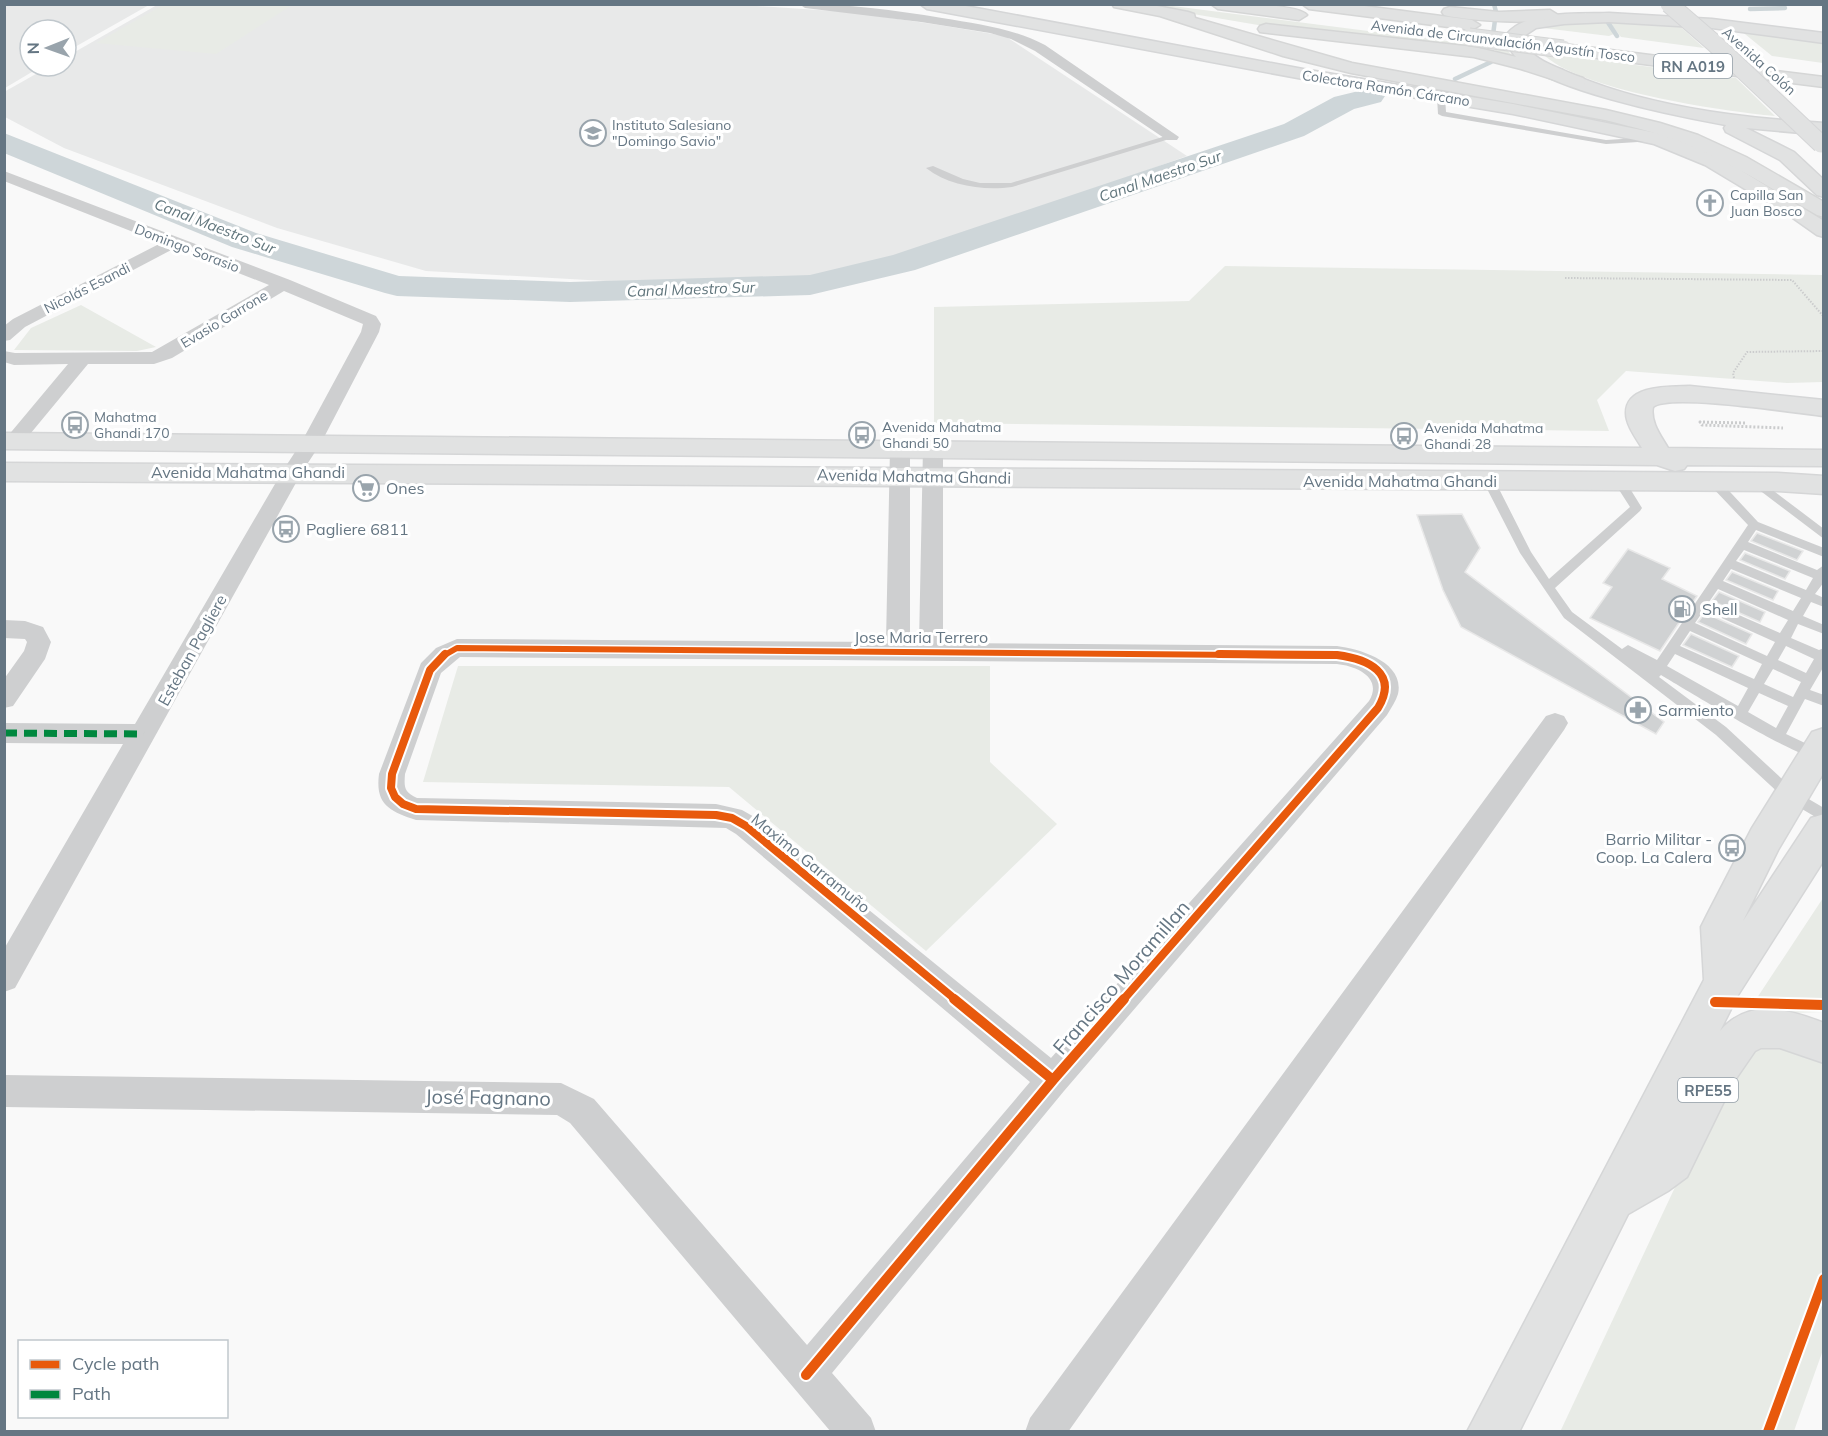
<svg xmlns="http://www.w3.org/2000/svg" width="1828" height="1436" font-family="Mulish,sans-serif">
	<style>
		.built { fill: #e8e9e9 }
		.green { fill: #e8ebe6 }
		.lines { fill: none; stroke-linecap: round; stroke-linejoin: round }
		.stream { stroke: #ced6d9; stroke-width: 4.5 }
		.river { fill: #ced6d9; fill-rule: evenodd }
		.building { fill: #d0d2d3; stroke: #e8e8e8; stroke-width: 1.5 }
		.secondary-casing { stroke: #d5d6d7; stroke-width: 3 }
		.primary-casing { stroke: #d5d6d7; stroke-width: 3 }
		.highway-casing { stroke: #d5d6d6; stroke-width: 3 }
		.path-far1 { stroke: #cbcccd; stroke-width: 2; stroke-dasharray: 1.5 1.5; stroke-linecap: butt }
		.path { stroke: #cbcccd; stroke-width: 3; stroke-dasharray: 2 2; stroke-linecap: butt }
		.lane { fill: #cecfd0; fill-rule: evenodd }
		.street { fill: #cecfd0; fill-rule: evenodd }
		.secondary { fill: #e1e2e2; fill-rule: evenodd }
		.primary { fill: #e1e2e2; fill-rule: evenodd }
		.highway { fill: #e1e2e2; fill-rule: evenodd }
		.primary-bridge-casing { stroke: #d5d6d7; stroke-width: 19; stroke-linecap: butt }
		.highway-bridge-casing { stroke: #d5d6d6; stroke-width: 19; stroke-linecap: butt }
		.primary-bridge { stroke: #e1e2e2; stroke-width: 17 }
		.highway-bridge { stroke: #e1e2e2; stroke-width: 17 }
		.quiet { stroke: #00873e; stroke-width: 7; stroke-dasharray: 13 7; stroke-linecap: butt }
		.cycleway-far2-casing { stroke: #fff; stroke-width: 9 }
		.cycleway-far1-casing { stroke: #fff; stroke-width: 12 }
		.cycleway-casing { stroke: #fff; stroke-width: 14 }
		.cycleway-far2 { stroke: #e8590c; stroke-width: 6 }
		.cycleway-far1 { stroke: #e8590c; stroke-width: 8 }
		.cycleway { stroke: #e8590c; stroke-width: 10 }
		.labels { text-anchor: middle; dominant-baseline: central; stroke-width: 6; stroke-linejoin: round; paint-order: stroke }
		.far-street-label { font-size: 14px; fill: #657683; stroke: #fff }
		.far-poi-label { font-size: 14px; fill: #657683; stroke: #fff; text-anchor: start }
		.shield { fill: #fff; stroke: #939fa8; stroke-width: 1.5 }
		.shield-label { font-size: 15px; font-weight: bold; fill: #657683 }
		.far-water-label { font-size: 15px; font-style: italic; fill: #60757c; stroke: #fff }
		.street-label { font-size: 16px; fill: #657683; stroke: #fff }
		.poi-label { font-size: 16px; fill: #657683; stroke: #fff; text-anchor: start }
		.near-street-label { font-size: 20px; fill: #657683; stroke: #fff }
	</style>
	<rect width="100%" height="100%" fill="#f9f9f9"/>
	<path class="built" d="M5,4H149V5L66,52V30H30V66H42L5,88Z
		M157,5H742L849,12L939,25L1005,36L1187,156L900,259L811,280L676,285L426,271L277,228L64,148L5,117L4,92L50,66H66V57Z"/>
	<path class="green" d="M163,5V4L292,5L216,54L96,43Z
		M1140,5H1165L1486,46V51L1495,52L1496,47L1507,50L1513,56L1258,25Z
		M1661,17L1671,18L1704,48L1621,37L1606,18H1604L1614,34L1609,36L1543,28C1573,11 1627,18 1661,17Z
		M1735,26L1823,44V63L1772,56Z
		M1542,53L1736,78L1775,116C1722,111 1577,90 1542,53Z
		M1225,266L1823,275V382L1787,383L1626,371L1597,400L1609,431L934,423V307L1189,301Z
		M81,305L156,347L137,351L14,350L31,328Z
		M458,666H990V762L1057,824L926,951L729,787L423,782Z
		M1823,898V1012L1755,1014L1751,1007Z
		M1767,1045L1823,1057V1350L1794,1431L1560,1432L1716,1100L1752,1049Z"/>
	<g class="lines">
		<path class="stream" d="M1494,4L1496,12
			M1750,9L1785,8
			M1605,18L1617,36
			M1492,42L1495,20
			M1455,79L1491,62"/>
		<path class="river" d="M1371,88L1381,90L1385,96L1381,102L1354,109L1304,136L915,270L810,295L570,302L397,296L385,293L232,247L4,153V133L256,233L399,276L570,282L810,275L893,255L1284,124L1334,97Z"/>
	</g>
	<path class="building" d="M1462,514L1480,548L1465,572L1664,722L1656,734L1461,627L1443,590L1417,515Z
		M1757,533L1803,551L1797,560L1751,541Z
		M1628,549L1670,568L1662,579L1697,596L1660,651L1590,618L1612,587L1603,583Z
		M1745,553L1790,571L1785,579L1740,560Z
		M1732,572L1778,591L1773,600L1726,580Z
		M1719,592L1765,612L1760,622L1712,601Z
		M1705,613L1752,634L1746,644L1698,622Z
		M1691,634L1739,656L1732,667L1683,645Z"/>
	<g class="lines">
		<defs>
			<path id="secondary" d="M920,4H955L1303,69L1513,104L1666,135L1719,157L1824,221V237L1817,235L1790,216L1705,165L1654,144L1513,114L1303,79L927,9Z
				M1690,386L1824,400V416C1796,413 1669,393 1653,407C1650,422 1661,436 1668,448L1824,450V466L1687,465L1684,469L1675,471L1657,465L4,449V433L1642,448C1636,438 1626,425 1626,413C1626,384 1671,387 1690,386Z
				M4,463L1778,473L1824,476V494L1778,491L4,481Z"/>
			<path id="primary" d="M1609,13L1712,19L1824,33V43L1712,28L1609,22L1564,24L1536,28L1524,36C1525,40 1525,46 1528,49C1536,59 1551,65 1563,70C1641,106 1738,118 1824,123V135L1746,128L1794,152L1824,180V197L1817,195L1780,160L1726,132L1724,128L1726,125C1681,117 1536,89 1512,52C1509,47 1508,39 1507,34C1525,10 1581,14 1609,13Z
				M1824,728V772L1778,850L1743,921L1811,818L1824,814V860L1738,995L1720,1031C1748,998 1788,1009 1824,1023V1063L1780,1048H1761L1755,1051L1733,1083L1687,1177L1668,1191L1628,1214L1519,1432H1467L1704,980L1701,927L1707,915L1752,828L1812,732Z"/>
			<path id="highway" d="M1112,4H1147L1188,12L1194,14L1195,18L1352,63L1606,110L1660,123L1698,135L1746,157L1824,202V217L1817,215C1774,190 1732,163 1686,144C1660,133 1632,127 1605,120L1351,73L1283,56L1160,16L1114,7Z
				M1211,4C1229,4 1296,3 1307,15L1299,20L1218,9Z
				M1302,4H1349L1472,20L1480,25L1472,30L1309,9Z
				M1450,7L1499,12L1550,10L1558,15C1548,27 1462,20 1444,15L1442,12L1444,9Z
				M1266,24L1474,47L1533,61L1583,78L1586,82L1583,86L1577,87L1521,69L1474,57L1260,32L1258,29L1260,26Z
				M1563,44L1824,77V87L1557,53L1555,49Z"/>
		</defs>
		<use href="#secondary" class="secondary-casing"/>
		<use href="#primary" class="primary-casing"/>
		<use href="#highway" class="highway-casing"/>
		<path class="path-far1" d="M1565,278L1792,280L1824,317
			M1734,378L1733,373L1747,352L1824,351"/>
		<path class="path" d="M1745,423L1700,422L1702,425L1783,428"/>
		<path class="lane" d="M1441,95L1445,97L1446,112L1606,140L1654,137L1658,139L1654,141L1606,144L1442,116L1438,114L1437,97Z
			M1169,135L1176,137L1012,187C984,191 949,186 926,168L933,166L963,179L980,183H1011Z
			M1489,477L1495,481L1531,552L1549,579L1630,507L1614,482L1620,478L1624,479L1642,508L1640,511L1555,588L1572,612L1622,649L1628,645L1657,660L1748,525L1710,485V479H1718L1758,522L1824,548V557L1756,530L1748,542L1817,570L1824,565V582L1815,594L1824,598V607L1811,602L1803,616L1824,625V634L1798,624L1791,638L1819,650L1824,648V666L1810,690L1824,695V706L1805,699L1786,734L1824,752V760C1808,765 1683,688 1661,675L1659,677L1726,727L1795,791L1824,808V822L1785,799L1716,735L1564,618L1520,553L1483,481ZM1744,550L1813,578L1806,590L1736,561ZM1731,569L1801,598L1793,611L1723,581ZM1718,589L1788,620L1780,633L1709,602ZM1704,610L1775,642L1767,656L1695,623ZM1690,631L1762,664L1754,679L1680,646ZM1786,646L1814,659L1806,673L1778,660ZM1675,654L1748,688L1738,706L1667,666ZM1773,669L1801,682L1793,697L1764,684ZM1759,693L1788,706L1776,728L1748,712Z
			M1758,479L1824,529V539L1754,486V480Z"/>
		<path class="street" d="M799,4C848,4 894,10 942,18C978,24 1012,28 1045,45L1179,137L1177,140H1167L1035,51L1011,39L990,33L921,22L805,8Z
			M4,171L290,280L376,316L381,324L379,332L321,443L302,472L15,988L4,992V949L123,744L4,743V723L135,724L282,472L301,443L361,332L363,324L284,291L172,358L154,364H88L21,445L14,447L7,445L4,440L7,437L68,364L14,365L4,362V351L15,353L152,352L269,285L175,248L25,327L10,340L4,341V326L13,319L161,243L4,181Z
			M900,442L907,444L910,448V643H919L923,448L926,444L933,442L940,444L943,448V643L1337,646C1360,649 1405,662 1398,694C1396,701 1391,708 1387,715L1064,1091L832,1373L871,1418L876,1432H831L570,1123L557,1115L4,1107V1075L561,1083L594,1099L807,1345L1030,1082L736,834L726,828L416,820C390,811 375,805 379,774L421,663L436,648L457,639L886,642L890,448L893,444ZM460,657L1337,664C1357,666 1383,678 1369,701L1051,1058L756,818L742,810L716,804L417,798C404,792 404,787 405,774L441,673Z
			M4,620L25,621L43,627L51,642L45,659L13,706L4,708V679L24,651L27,642L25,639L4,638Z
			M1555,713L1564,716L1568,723L1564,730L1068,1432H1025L1030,1418L1546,716Z"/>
		<use href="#secondary" class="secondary"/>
		<use href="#primary" class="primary"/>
		<use href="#highway" class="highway"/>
		<defs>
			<path id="primary-bridge" d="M1669,4L1714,43L1821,144"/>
			<path id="highway-bridge" d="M1469,37L1563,49"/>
		</defs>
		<use href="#primary-bridge" class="primary-bridge-casing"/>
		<use href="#highway-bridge" class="highway-bridge-casing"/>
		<use href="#primary-bridge" class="primary-bridge"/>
		<use href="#highway-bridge" class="highway-bridge"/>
		<path class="quiet" d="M4,733L144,734"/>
		<defs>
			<path id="cycleway-far2" d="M443,656L457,648L1342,656"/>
			<path id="cycleway-far1" d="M445,654L430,670L392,774L391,788L395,797L403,804L416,809L716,815L732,818L746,826L956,1000
				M1123,1000L1378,708C1399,673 1368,659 1337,655L1219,654"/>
			<path id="cycleway" d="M954,999L1053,1080
				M1715,1002L1824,1005
				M1053,1080L1124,999
				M806,1375L1053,1080
				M1768,1432L1824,1279"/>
		</defs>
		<use href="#cycleway-far2" class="cycleway-far2-casing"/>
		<use href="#cycleway-far1" class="cycleway-far1-casing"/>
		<use href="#cycleway" class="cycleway-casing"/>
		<use href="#cycleway-far2" class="cycleway-far2"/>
		<use href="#cycleway-far1" class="cycleway-far1"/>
		<use href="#cycleway" class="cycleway"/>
	</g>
	<defs>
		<symbol id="university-ring" viewBox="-11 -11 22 22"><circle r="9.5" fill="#fff" stroke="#99a4ac" stroke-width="1.5"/><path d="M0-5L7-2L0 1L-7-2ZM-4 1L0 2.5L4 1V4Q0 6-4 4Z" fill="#99a4ac"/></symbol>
		<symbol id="church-ring" viewBox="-11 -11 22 22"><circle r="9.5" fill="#fff" stroke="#99a4ac" stroke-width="1.5"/><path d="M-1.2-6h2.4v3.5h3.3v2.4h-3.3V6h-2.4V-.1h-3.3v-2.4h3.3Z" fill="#99a4ac"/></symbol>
		<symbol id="bus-ring" viewBox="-11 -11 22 22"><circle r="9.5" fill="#fff" stroke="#99a4ac" stroke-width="1.5"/><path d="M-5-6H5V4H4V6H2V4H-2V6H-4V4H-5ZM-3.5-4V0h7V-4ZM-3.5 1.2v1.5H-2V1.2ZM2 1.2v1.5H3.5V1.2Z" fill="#99a4ac"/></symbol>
		<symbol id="supermarket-ring" viewBox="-11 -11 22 22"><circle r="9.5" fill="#fff" stroke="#99a4ac" stroke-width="1.5"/><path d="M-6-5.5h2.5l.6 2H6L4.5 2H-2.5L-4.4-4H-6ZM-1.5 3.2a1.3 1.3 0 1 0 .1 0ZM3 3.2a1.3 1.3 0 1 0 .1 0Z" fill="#99a4ac"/></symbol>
		<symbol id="fuel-ring" viewBox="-11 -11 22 22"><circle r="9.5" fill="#fff" stroke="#99a4ac" stroke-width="1.5"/><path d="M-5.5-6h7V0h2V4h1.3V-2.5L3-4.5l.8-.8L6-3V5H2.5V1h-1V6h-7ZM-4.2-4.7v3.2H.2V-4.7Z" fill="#99a4ac"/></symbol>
		<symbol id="pharmacy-ring" viewBox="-11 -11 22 22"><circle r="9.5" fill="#fff" stroke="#99a4ac" stroke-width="1.5"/><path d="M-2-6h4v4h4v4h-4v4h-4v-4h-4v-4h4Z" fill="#99a4ac"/></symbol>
	</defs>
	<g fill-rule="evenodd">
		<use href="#university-ring" x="578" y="118" width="30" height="30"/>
		<use href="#church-ring" x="1695" y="188" width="30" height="30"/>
		<use href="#bus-ring" x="60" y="410" width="30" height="30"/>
		<use href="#bus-ring" x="847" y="420" width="30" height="30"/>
		<use href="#bus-ring" x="1389" y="421" width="30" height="30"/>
		<use href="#supermarket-ring" x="351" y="473" width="30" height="30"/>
		<use href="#bus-ring" x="271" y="514" width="30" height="30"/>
		<use href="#fuel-ring" x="1667" y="594" width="30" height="30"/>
		<use href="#pharmacy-ring" x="1623" y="695" width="30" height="30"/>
		<use href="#bus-ring" x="1717" y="833" width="30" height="30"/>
	</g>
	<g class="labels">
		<g class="far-street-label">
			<text transform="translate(1503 41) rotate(7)">Avenida de Circunvalación Agustín Tosco</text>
			<text transform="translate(1759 61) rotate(42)">Avenida Colón</text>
			<text transform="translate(1386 88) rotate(9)">Colectora Ramón Cárcano</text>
			<text transform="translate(187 248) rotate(21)">Domingo Sorasio</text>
			<text transform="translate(87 288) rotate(-27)">Nicolás Esandi</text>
			<text transform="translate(224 319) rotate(-31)">Evasio Garrone</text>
		</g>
		<g class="far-poi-label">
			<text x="612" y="125">Instituto Salesiano<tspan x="612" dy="16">"Domingo Savio"</tspan></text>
			<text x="1730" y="195">Capilla San<tspan x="1730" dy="16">Juan Bosco</tspan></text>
			<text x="94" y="417">Mahatma<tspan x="94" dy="16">Ghandi 170</tspan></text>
			<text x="882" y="427">Avenida Mahatma<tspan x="882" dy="16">Ghandi 50</tspan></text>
			<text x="1424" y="428">Avenida Mahatma<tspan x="1424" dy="16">Ghandi 28</tspan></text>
		</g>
		<g class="shield">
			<rect x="1654" y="54" width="78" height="24" rx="4.5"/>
			<rect x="1678" y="1078" width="60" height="24" rx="4.5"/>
		</g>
		<g class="shield-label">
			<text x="1693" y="66">RN A019</text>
			<text x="1708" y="1090">RPE55</text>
		</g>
		<g class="far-water-label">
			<text transform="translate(1160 176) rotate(-19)">Canal Maestro Sur</text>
			<text transform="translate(215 226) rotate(21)">Canal Maestro Sur</text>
			<text transform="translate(691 289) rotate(-2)">Canal Maestro Sur</text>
		</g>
		<g class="street-label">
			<text x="248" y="472">Avenida Mahatma Ghandi</text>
			<text transform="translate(914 476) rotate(1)">Avenida Mahatma Ghandi</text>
			<text x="1400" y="481">Avenida Mahatma Ghandi</text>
			<text x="921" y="637">Jose Maria Terrero</text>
			<text transform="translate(192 650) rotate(-61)">Esteban Pagliere</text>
			<text transform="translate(811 863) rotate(39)">Maximo Garramuño</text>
		</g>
		<g class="poi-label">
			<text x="386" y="488">Ones</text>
			<text x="306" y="529">Pagliere 6811</text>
			<text x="1702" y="609">Shell</text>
			<text x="1658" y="710">Sarmiento</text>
			<text x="1712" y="839" text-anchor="end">Barrio Militar -<tspan x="1712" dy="18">Coop. La Calera</tspan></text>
		</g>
		<g class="near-street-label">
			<text transform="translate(1121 977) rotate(-49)">Francisco Moramillan</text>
			<text transform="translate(488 1097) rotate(1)">José Fagnano</text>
		</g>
	</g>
	<rect width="1828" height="1436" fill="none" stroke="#657683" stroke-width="12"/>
	<rect x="18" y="1340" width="210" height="78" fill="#ffffff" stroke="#c1c8cd" stroke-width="1.5"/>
	<rect x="30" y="1360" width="30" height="9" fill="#e8590c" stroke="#c1c8cd" stroke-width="1.5"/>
	<text x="72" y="1370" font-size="18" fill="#657683">Cycle path</text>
	<rect x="30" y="1390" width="30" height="9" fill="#00873e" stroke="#c1c8cd" stroke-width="1.5"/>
	<text x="72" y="1400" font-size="18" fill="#657683">Path</text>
	<g transform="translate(48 48) rotate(269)"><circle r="28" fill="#ffffff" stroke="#c1c8cd" stroke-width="1.5"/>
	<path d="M0-4.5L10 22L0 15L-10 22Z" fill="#99a4ac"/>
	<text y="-9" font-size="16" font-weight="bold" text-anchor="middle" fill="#657683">N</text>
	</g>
</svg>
